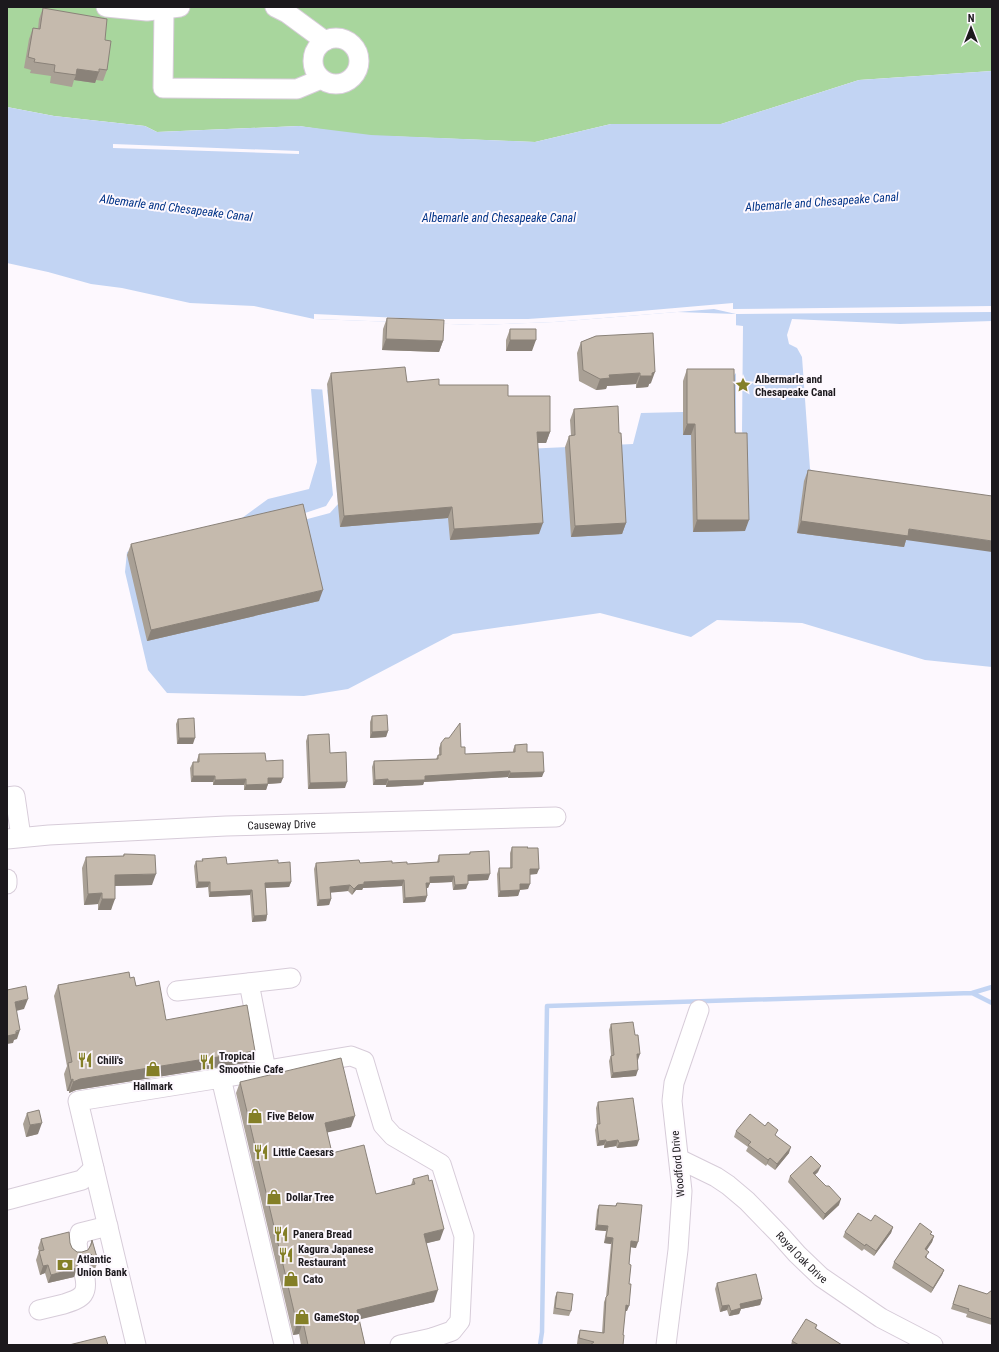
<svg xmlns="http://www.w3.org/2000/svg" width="999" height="1352" font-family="'Roboto Condensed',sans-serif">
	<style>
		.green { fill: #a8d69d }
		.water { fill: #c2d4f3 }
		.pier { fill: #fdf8fe }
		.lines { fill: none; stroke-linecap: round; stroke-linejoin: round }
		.stream { stroke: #c2d4f3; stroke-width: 4.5 }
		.minor-casing { stroke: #d7ccd9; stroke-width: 21 }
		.minor { stroke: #fff; stroke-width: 19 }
		.wall { fill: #a9a095 }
		.shaded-wall { fill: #8a8279 }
		.building { fill: #c5baad; stroke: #8a8279 }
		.labels { text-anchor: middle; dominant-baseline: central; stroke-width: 4; stroke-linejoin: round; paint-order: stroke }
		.poi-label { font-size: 11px; font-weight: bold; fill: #1c191d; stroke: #fdf8fe; text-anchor: start }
		.street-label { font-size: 11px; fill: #1c191d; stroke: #fdf8fe }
		.water-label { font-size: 12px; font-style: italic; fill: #003387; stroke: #fdf8fe }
	</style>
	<rect width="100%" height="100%" fill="#fdf8fe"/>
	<path class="green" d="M7,7H992V71L859,80L721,124H611L535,142L385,136V139L299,126L157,132L145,126L54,116L7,107Z"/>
	<path class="water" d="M992,71V321L900,324L792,319L787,335L789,344L797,348L802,357L810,469L824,478L992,499V667L925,660L802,623L717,620L691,637L600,613L453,634L348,689L304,696L167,693L148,670L125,572L127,552L176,535L242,518L268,499L309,489L317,462L311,389L403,393L438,453L633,444L641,413L683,412V381L730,380L736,373V314L677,312L554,322L477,325L314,319L254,306L190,303L122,288L91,284L48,272L7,263V107L54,116L145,126L157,132L299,126L371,135L535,142L611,124H721L859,80Z"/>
	<path class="pier" d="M113,144L299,151V154L113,148Z
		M733,303V309L992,306V312L736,314L714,309L554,322L477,325L314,319V314L422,319H528L629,312Z
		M734,325L743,326L742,431L745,444H741L736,432V373H734Z
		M322,387H327L338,504L330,513L300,521L299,515L326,506L333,495Z"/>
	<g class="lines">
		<path class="stream" d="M972,993L992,1003
			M540,1345L542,1332L547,1006L972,993L992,987"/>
		<defs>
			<g id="minor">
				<path d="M106,7L147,11L180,7"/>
				<path d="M275,7L287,13L325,41"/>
				<path d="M164,9L163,88L297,89L321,79"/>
				<circle cx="336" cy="61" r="23"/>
				<path d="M7,797L15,796L21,837"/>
				<path id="s1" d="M7,839L49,835L226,826L556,817"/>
				<path d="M7,879V884"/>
				<path d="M249,983L266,1070"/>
				<path d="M177,991L291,978"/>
				<path d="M221,1078L351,1056L364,1061L383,1125L393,1136L441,1164L464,1236L460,1321L452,1331L432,1338L428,1345"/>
				<path id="s2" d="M679,1159L716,1177L728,1185L747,1201L781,1236L797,1254L821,1277L881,1318L933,1345"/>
				<path d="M7,1200L82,1180L94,1168"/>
				<path d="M78,1250L77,1243L80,1233L108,1226"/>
				<path d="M39,1310C47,1308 56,1306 64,1304C83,1298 89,1294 84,1273"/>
				<path d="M136,1345L78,1101L221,1078L284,1345"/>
				<path d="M400,1345L432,1338"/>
				<path d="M666,1345L678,1250L682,1191L672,1101L674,1083L699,1010"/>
			</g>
		</defs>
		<use href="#minor" class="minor-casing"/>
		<use href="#minor" class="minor"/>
	</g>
	<path class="wall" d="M43,8L105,40L107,70L103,81L96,80L95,83L74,80L72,87L50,83L51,76L30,73L31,70L24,68L29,39L33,28L38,29L39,19Z
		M387,318L443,341L439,352L382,350L383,329Z
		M510,329L532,351H506V340Z
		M596,336L651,383L649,384L648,387L636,388V384L607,386L606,389L596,390L579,381L577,353L581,342Z
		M687,369L735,433L745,531L693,532L691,435H683V381Z
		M331,373L439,385L508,396L550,432L546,443H537L539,534L450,540L448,518L340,527L327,384Z
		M574,409L619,433L626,523L622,534L571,537L565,447L569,436H571L570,420Z
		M808,470L906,540L904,547L797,533L804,481Z
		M131,544L319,601L147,641L127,555Z
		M372,716L388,731L386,737L370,738V722Z
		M178,719L193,744H177L176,724Z
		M308,735L330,753L345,788L308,789L306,741Z
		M441,743L461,747L465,754L513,752V750L515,745L527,752L542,777L508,778V777L424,782L423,785L386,787V785H373L372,767L374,761L436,759L438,755H439V748Z
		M199,754L266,761L281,783L268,784L266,790H244V785H213V782H191L190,768L193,762H197V760Z
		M512,847L527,848L537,874H530L528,889L520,890L518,896L498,897L497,874L499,868H510V853Z
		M470,852L488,880L468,881L466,889L453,890L452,882L430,883L428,888H426L427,896L425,902L403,903L402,886L363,888L362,890H356L352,895L348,891L331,892V899L329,905L317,906L314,869L316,863H392L407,864L437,862L439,855L469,854Z
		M124,854L152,885L115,886L111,910H98V904L84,905L82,868L86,857L123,856Z
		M202,859L227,864L278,863L291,882L289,887L266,888L267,915L266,921L252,922L250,895L209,897L208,887L196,888L194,866L196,861H202Z
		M130,978L166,1020L255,1051L251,1062L76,1090L69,1093V1091H67L64,1074L67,1066L54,996L58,985Z
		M611,1024L638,1060H637L636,1076L611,1078L609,1061L611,1055L609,1030Z
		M240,1082L351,1127L327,1132L332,1153L376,1194L411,1185L413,1179L440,1240L426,1243L434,1302L359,1319L365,1345H301L299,1334L293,1335L236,1093Z
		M598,1102L637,1146L617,1148L616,1146L604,1148V1145L597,1146L595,1130L597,1124L596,1108Z
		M27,1113L38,1134L26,1137L23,1124Z
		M736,1131L776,1136L789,1153L775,1170L767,1164L766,1166L746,1151L748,1147L734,1137Z
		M818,1172L815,1175L839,1205L823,1220L788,1182L790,1176Z
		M617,1203L636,1248L631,1247L629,1264V1284L627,1311H625L623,1335V1345H582L577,1344L578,1336L580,1330L602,1333L604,1302L606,1297L611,1244L604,1243L606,1231L595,1230L597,1210L599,1205L615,1206Z
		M871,1221L893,1227L891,1233L874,1256L864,1249L862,1251L843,1237L845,1232Z
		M931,1234L934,1236L932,1242L927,1250V1258L944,1270L942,1275L931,1293L892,1268L894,1262Z
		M41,1239L70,1243L72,1248L77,1252H82L88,1250L92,1240L98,1261L95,1269L88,1263L82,1262L77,1265V1268L74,1277L48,1283L45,1273L40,1275L36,1260L39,1251L38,1248Z
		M717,1283L762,1299L760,1305L741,1309L739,1314L729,1316L727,1310L720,1312L715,1289Z
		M959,1285L987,1294L992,1290V1325L966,1317L967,1314L951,1309Z
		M557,1292L571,1311L569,1316L553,1314L555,1297Z
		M817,1325L816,1329L842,1345H791L792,1341Z"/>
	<path class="shaded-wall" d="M77,69L99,72L95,83L74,80L76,75Z
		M386,339L443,341L439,352L382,350Z
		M510,340H536L532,351H506Z
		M655,372L651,383L649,384L648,387L636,388L640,376L652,373Z
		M640,373L636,384L607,386L606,389L596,390L600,379L609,375Z
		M687,424H695L691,435H683Z
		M537,432H550L546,443H533Z
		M452,507L448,518L340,527L344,516Z
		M697,520H749L745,531L693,532Z
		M801,521L909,529L992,541V552L906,540L904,547L797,533Z
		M543,523L539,534L450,540L454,529Z
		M626,523L622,534L571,537L575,526Z
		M323,590L319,601L147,641L151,630Z
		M388,731L386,737L370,738L372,732Z
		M179,738H195L193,744H177Z
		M510,771L508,777L424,782L423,785L386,787L388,781L425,776Z
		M544,772L542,777L508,778L510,773Z
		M193,776H215L213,782H191Z
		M268,778H283L281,783L266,784Z
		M246,779L244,785H213L215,780Z
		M388,779L386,785H373L375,780Z
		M347,782L345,788L308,789L310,783Z
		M268,784L266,790H244L246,785Z
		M530,869H539L537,874L528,875Z
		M156,874L152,885L111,886L115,875Z
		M490,874L488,880L466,881L468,875Z
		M454,876L452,882L430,883L428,888H424L426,883L430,877Z
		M404,880L402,886L363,888L362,890H356L352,895L354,889L358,885L364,882Z
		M198,882H210L208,887L196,888Z
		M291,882L289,887L263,888L265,883Z
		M468,884L466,889L453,890L455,885Z
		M520,884H530L528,889L518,890Z
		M350,885L348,891L328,893L330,887Z
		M252,890L250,895L209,897L210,892Z
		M520,890L518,896L498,897L500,891Z
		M102,893L98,904L84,905L88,894Z
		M427,896L425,902L403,903L405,898Z
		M102,899H115L111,910H98Z
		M331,899L329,905L317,906L319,900Z
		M267,915L266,921L252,922L254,916Z
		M28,999L24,1009L12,1012L15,1002Z
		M20,1030L17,1039L14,1040L13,1043L7,1044V1036Z
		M255,1051L251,1062L76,1090L69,1093L73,1082L80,1079Z
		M637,1054H640L638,1060H635Z
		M638,1070L636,1076L611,1078L613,1073Z
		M73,1079L69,1091H67L71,1080Z
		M355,1116L351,1127L321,1134L325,1123Z
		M42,1123L38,1134L26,1137L30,1125Z
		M606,1140L604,1145L597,1146L599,1141Z
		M618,1140L616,1146L604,1148L606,1142Z
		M639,1140L637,1146L617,1148L619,1143Z
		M791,1147L789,1153L775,1170L777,1164Z
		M770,1158L766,1166L768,1160Z
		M821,1166L818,1172L811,1178L813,1173Z
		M841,1199L839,1205L823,1220L825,1214Z
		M597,1225L608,1226L606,1231L595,1230Z
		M893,1227L891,1233L874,1256L876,1251Z
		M444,1229L440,1240L420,1245L424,1234Z
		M934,1236L932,1242L923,1255L925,1249Z
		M606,1237L613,1238L611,1244L604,1243Z
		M631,1241L638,1242L636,1248L629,1247Z
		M85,1254H91L88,1263L82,1262L77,1265V1261L80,1257Z
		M48,1265L45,1273L40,1275L43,1266Z
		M77,1268L74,1277L48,1283L51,1275Z
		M944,1270L942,1275L931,1293L933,1288Z
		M438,1290L434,1302L353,1321L357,1310Z
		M762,1299L760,1305L741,1309L739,1314L729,1316L731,1311L740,1304Z
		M626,1305L629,1306L627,1311H624Z
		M729,1305L727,1310L720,1312L722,1306Z
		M303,1322L299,1334L293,1335L297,1324Z"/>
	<path class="building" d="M43,8L107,19L105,40L111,41L107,70L99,69V72L77,69L76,75L54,72L55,65L34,62L35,59L28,57L33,28L40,29Z
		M387,318L444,320L443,341L386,339Z
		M510,329H536V340H510Z
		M653,333L655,372L652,373V376H640V373L609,375L610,378L600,379L583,370L581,342L596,336Z
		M405,367L407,382L439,379V385H508V396H550V432H537L543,523L454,529L452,507L344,516L331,373Z
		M687,369H734L735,433H747L749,520H697L695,424H687Z
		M618,406L619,433H621L626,523L575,526L569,436L575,435L574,409Z
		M808,470L992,496V541L909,529L908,536L801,521Z
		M303,504L323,590L151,630L131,544Z
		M387,715L388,731L372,732V716Z
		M194,718L195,738H179L178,719Z
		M460,723L461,747H465V754L515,752V745L527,744V752H543L544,772L510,773V771L425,776V780L388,781V779L375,780L374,761L438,759V755H441V743L445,738H449Z
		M329,734L330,753L346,752L347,782L310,783L308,735Z
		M265,753L266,761L283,760V778H268V784L246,785V779L215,780V776H193V762H199V754Z
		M512,847H528L527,848H538L539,869H530V884H520V890L500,891L499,868H512Z
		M489,851L490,874L468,875V884L455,885L454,876L430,877V883H426L427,896L405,898L404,880L364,882V884L358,885L354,889L350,885L330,887L331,899L319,900L316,863L359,860L360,863L392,861V863L407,862V864L439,862V855L470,854V852Z
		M124,854L155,855L156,874L115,875V899H102V893L88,894L86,857L124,856Z
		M226,857L227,864L278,860V863L290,862L291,882L265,883L267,915L254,916L252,890L210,892V882H198L196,861H203L202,859Z
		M129,972L130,978L134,977L136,986L159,981L166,1020L247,1005L255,1051L80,1079L73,1082V1079L71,1080L68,1063L72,1062L58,985Z
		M26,986L28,999L15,1002L20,1030L16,1031V1034L7,1036V990Z
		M633,1022L635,1035H638L640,1054H637L638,1070L613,1073L611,1056L614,1055L611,1024Z
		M341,1058L355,1116L325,1123L332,1153L364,1145L376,1194L415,1184L413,1179L428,1175L429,1181L432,1180L444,1229L424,1234L438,1290L357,1310L365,1345H308L303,1322L297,1324L240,1082Z
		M633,1098L639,1140L619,1143L618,1140L606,1142V1140L599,1141L597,1124H600L598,1102Z
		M39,1110L42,1123L30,1125L27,1113Z
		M750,1114L765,1126L768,1122L778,1130L775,1135L791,1147L777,1164L770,1158L768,1160L748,1145L751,1142L736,1131Z
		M811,1156L821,1166L813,1173L826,1186H829L841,1199L825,1214L790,1176Z
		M617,1203L642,1205L638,1242L631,1241L629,1264L631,1265L629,1284H631L629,1306L626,1305L623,1335H624L623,1345H590L594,1342L579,1338L580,1330L604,1333L606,1297L608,1295L613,1238L606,1237L608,1226L597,1225L599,1205L616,1206Z
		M858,1213L871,1221L875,1215L893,1227L876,1251L866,1244L865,1246L845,1232Z
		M920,1223L932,1232L930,1234L934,1236L925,1249L929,1252L925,1257L944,1270L933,1288L894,1262Z
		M69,1232L70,1243L72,1248L77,1252H82L88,1250L91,1245L92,1240L98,1261L91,1254H85L80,1257L77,1261V1268L51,1275L48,1265L43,1266L39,1251L44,1250L41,1239Z
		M756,1274L762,1299L740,1304L741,1308L731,1311L729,1305L722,1306L717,1283Z
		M959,1285L987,1294L992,1290V1319L968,1311L969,1309L953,1304Z
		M557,1292L573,1294L571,1311L555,1308Z
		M806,1319L817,1325L815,1328L842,1345H799L792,1341Z
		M105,1336L108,1345H69Z"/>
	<defs>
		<symbol id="sight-bare" viewBox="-9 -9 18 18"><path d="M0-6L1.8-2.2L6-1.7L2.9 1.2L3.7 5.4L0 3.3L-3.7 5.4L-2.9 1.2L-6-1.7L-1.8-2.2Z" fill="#847f27" stroke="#fdf8fe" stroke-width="2.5" paint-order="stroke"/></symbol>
		<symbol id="restaurant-bare" viewBox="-9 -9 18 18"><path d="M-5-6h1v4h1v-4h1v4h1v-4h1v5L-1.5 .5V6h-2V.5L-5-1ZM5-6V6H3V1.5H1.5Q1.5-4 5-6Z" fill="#847f27" stroke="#fdf8fe" stroke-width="2.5" paint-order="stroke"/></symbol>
		<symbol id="shop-bare" viewBox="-9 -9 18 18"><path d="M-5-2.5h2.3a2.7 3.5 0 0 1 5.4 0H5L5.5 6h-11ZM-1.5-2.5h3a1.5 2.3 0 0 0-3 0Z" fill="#847f27" stroke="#fdf8fe" stroke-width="2.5" paint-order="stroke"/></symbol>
		<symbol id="bank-bare" viewBox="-9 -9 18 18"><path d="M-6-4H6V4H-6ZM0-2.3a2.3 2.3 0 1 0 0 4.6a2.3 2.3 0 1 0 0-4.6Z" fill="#847f27" stroke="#fdf8fe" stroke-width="2.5" paint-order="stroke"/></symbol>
	</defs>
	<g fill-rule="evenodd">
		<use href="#sight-bare" x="732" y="374" width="22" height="22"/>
		<use href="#restaurant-bare" x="74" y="1049" width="22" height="22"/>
		<use href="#restaurant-bare" x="196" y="1051" width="22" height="22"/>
		<use href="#shop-bare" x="142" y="1058" width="22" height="22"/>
		<use href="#shop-bare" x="244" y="1105" width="22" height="22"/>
		<use href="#restaurant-bare" x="250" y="1141" width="22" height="22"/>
		<use href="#shop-bare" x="263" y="1186" width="22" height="22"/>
		<use href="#restaurant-bare" x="270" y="1223" width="22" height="22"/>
		<use href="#restaurant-bare" x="275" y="1244" width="22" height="22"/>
		<use href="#bank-bare" x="54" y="1254" width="22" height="22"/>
		<use href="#shop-bare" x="280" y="1268" width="22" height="22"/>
		<use href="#shop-bare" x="291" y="1306" width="22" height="22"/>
	</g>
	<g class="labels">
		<g class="poi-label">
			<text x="755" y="379">Albermarle and<tspan x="755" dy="13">Chesapeake Canal</tspan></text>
			<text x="219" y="1056">Tropical<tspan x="219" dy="13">Smoothie Cafe</tspan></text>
			<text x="97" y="1060">Chili's</text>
			<text x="153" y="1086" text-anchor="middle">Hallmark</text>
			<text x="267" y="1116">Five Below</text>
			<text x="273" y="1152">Little Caesars</text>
			<text x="286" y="1197">Dollar Tree</text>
			<text x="293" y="1234">Panera Bread</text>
			<text x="298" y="1249">Kagura Japanese<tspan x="298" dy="13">Restaurant</tspan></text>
			<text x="77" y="1259">Atlantic<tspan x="77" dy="13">Union Bank</tspan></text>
			<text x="303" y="1279">Cato</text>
			<text x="314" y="1317">GameStop</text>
		</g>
		<g class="street-label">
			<text stroke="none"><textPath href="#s1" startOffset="275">Causeway Drive</textPath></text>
			<text transform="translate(678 1164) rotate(-95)">Woodford Drive</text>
			<text stroke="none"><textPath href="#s2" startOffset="159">Royal Oak Drive</textPath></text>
		</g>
		<g class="water-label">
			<text transform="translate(822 202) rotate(-4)">Albemarle and Chesapeake Canal</text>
			<text transform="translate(176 208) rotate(7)">Albemarle and Chesapeake Canal</text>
			<text x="499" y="218">Albemarle and Chesapeake Canal</text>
		</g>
	</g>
	<rect width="999" height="1352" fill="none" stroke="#1c191d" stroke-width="16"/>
	<g transform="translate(971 28)" stroke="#fdf8fe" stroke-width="3" paint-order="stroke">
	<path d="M0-3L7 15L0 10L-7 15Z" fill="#1c191d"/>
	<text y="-6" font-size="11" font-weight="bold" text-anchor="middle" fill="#1c191d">N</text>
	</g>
</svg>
